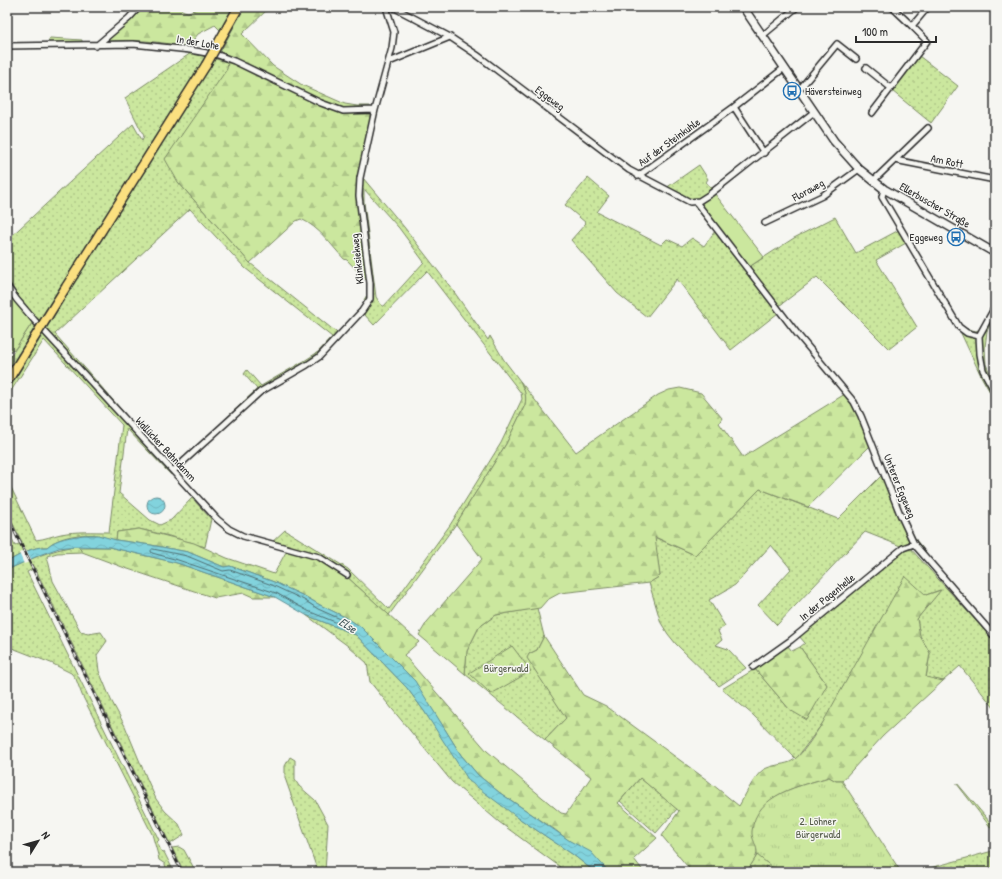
<svg xmlns="http://www.w3.org/2000/svg" width="1002" height="879" font-family="'Patrick Hand',sans-serif">
	<style>
		.grass { fill: url(#grass-dots); stroke: #7b8964; fill-rule: evenodd }
		.forest { fill: url(#forest-firs); stroke: #7b8964 }
		.park { fill: url(#park-tufts); stroke: #7b8964 }
		.pitch { fill: #cbe79e; stroke: #7b8964 }
		.water { fill: url(#water-waves); stroke: #5f9096 }
		.pier { fill: #f6f6f2 }
		.lines { fill: none; stroke-linecap: round; stroke-linejoin: round }
		.shore { stroke: #4e6e72; stroke-width: 1 }
		.street-casing { stroke: #2b2b2b; stroke-width: 8 }
		.secondary-casing { stroke: #2b2b2b; stroke-width: 10 }
		.primary-casing { stroke: #2b2b2b; stroke-width: 11 }
		.street { stroke: #f6f6f2; stroke-width: 5 }
		.secondary { stroke: #f6f6f2; stroke-width: 7 }
		.primary { stroke: #fbe080; stroke-width: 8 }
		.rail-casing { stroke: #2b2b2b; stroke-width: 3 }
		.rail { stroke: #f6f6f2; stroke-width: 1.5; stroke-dasharray: 4.5; stroke-linecap: butt }
		.primary-bridge-casing { stroke: #2b2b2b; stroke-width: 11; stroke-linecap: butt }
		.primary-bridge { stroke: #fbe080; stroke-width: 8 }
		.labels { text-anchor: middle; dominant-baseline: central; stroke-width: 3; stroke-linejoin: round; paint-order: stroke }
		.street-label { font-size: 11px; fill: #2b2b2b; stroke: #f6f6f2 }
		.poi-label { font-size: 11px; fill: #2b2b2b; stroke: #f6f6f2; text-anchor: start }
		.park-label { font-size: 11px; fill: #535a48; stroke: #f6f6f2 }
		.water-label { font-size: 12px; font-style: italic; fill: #415558; stroke: #f6f6f2 }
	</style>
	<defs>
		<pattern id="grass-dots" width="8" height="8" patternUnits="userSpaceOnUse"><rect width="8" height="8" fill="#cbe79e"/><path d="M2 2h.1M6 6h.1" fill="none" stroke="#aec688" stroke-width="1.8" stroke-linecap="round"/></pattern>
		<pattern id="forest-firs" width="22" height="20" patternUnits="userSpaceOnUse"><rect width="22" height="20" fill="#cbe79e"/><path d="M5 1l3.5 6h-7zM16 11l3.5 6h-7z" fill="#aec688"/></pattern>
		<pattern id="park-tufts" width="24" height="20" patternUnits="userSpaceOnUse"><rect width="24" height="20" fill="#cbe79e"/><path d="M3 7l-1-3M5 7V3M7 7l1-3M15 17l-1-3M17 17v-4M19 17l1-3" fill="none" stroke="#aec688"/></pattern>
		<pattern id="water-waves" width="16" height="10" patternUnits="userSpaceOnUse"><rect width="16" height="10" fill="#82d3dd"/><path d="M0 5q4-4 8 0t8 0" fill="none" stroke="#70b5be"/></pattern>
	</defs>
	<rect width="100%" height="100%" fill="#f6f6f2"/>
	<filter id="ink" filterUnits="userSpaceOnUse"><feTurbulence type="fractalNoise" baseFrequency=".025" numOctaves="2"/><feDisplacementMap in="SourceGraphic" scale="8" xChannelSelector="R" yChannelSelector="G"/><feConvolveMatrix kernelMatrix="1 2 1 2 8 2 1 2 1" color-interpolation-filters="sRGB"/></filter>
	<g filter="url(#ink)">
		<path class="grass" d="M50,38L82,40V42L47,43Z
			M191,53L228,62L227,69L178,182L250,263L341,336L319,358L260,393L171,475L127,429L119,493L150,520L160,525L171,520L192,498L211,519L205,547L169,536L139,529L117,532L116,540C110,539 104,537 98,535C83,533 59,536 47,547C32,546 20,555 7,562V530L15,546L22,542L7,512V479L36,540C45,539 52,536 61,534C76,531 93,532 109,532L122,425L44,340L7,397V362L32,323L25,312L28,307L18,296L7,278V240L133,124L142,140L144,136L125,98ZM190,209L245,268L332,337L318,352L304,361L261,386L247,370L244,374L257,389L177,465L172,466L169,464L55,334Z
			M919,56L958,86L931,123L892,91Z
			M699,165L708,179L706,182L711,188C707,196 701,198 693,201L666,188Z
			M358,172L404,227L452,289L488,340L490,336L504,360L520,381L525,391L526,400L525,405L506,444L456,524L389,615L346,576L319,559L292,552L294,549L271,543L285,530L348,569L389,609L450,525L501,443L522,399L521,393L427,271L374,325L363,313L368,304L364,300L368,293L369,283L357,197ZM364,189L399,228L424,262L384,306H382L376,297L364,202Z
			M588,178L609,196L597,212L661,245L667,239L682,246L692,238L704,246L715,231L694,206L702,203V206L749,267L794,238L835,217L856,253L899,230L906,243L876,260L917,327L889,349L817,277L779,306L800,334L850,393L903,515L916,540L943,574L995,634V641L911,543L903,547L865,532L777,625L758,605L791,569L771,545L735,585L709,600L725,626L718,631L722,640L716,645L728,649L746,668L719,686L676,644L668,634L661,623L649,583L660,576L654,537L695,555L760,489L838,519L882,475L859,417L845,394L778,313L731,350L677,279L647,317L617,293L571,240L586,223L565,205Z
			M995,300V315L987,331L985,347L986,364L995,386V401L982,378L959,329L964,328L976,331L980,329Z
			M75,546L79,547L82,552L57,553L47,556L53,581L81,632L88,634L101,632L107,641L97,655L99,671L111,700L125,726L147,779L156,799L165,811L179,824L184,835L170,844L35,568L27,572L159,840L157,842L161,851L164,852L174,872H167L165,864L159,860L158,855L152,834L82,695L76,679L71,673L51,663L7,646V570C29,559 51,550 75,546Z
			M910,548L995,642V709L960,666L943,681L926,678L930,653L920,636L917,619L940,590L926,595L822,724L796,759L753,715L722,689L755,669L790,710L827,685L800,647L805,643L799,636L902,551Z
			M537,608L544,636L537,650L529,654L566,718L545,740L465,674L467,651L479,627L496,615Z
			M306,615L356,635L407,688L424,711L517,817L572,854L595,872H567L499,822L452,782L370,682L367,663L348,646Z
			M290,757L295,760V780L299,786L315,800L328,824L325,872H318L285,778V766Z
			M640,778L677,809L656,833L620,801Z
			M957,783L995,828V833L957,784Z
			M179,847L184,850L196,872H184L172,848Z
			M995,851V872H915L989,852Z
			M758,854C769,866 781,870 797,872H779L765,866L767,872H746Z"/>
		<path class="forest" d="M143,7H176L184,11L188,12L203,7H233L220,30L215,25L198,34L188,47C160,42 133,38 104,42L131,21Z
			M245,7H270L242,34L273,66L302,85L345,104L357,106H370V123L357,179V197L369,283L347,260L344,259C331,245 319,227 301,219L296,221L250,263L178,182L165,159L227,69L228,62L231,57L220,52Z
			M520,381L576,452L658,395L669,390L680,388L701,393L722,418L719,423L743,457L845,394C857,410 863,428 870,446L808,507L760,489L695,555L655,537L660,576L649,583L560,593L547,600L540,608L496,615L479,627L467,651L465,674L419,635L427,622L482,559L456,524L506,444L525,405C527,395 524,389 520,381Z
			M139,529L194,543L227,558L274,574L287,550L319,560L346,576L419,642L404,655L487,751L561,813L566,814L591,777L545,740L566,718L527,658L529,654L537,650L544,636L583,695L606,706L707,780L739,806C745,796 754,776 763,770C771,765 782,765 790,762C802,757 814,735 822,724L905,576L926,595L941,590L917,619L920,636L930,653L926,677L943,681L883,736L842,781H836L829,777C798,787 756,793 753,833C753,840 757,844 757,850C758,857 750,866 746,872H692L662,836L679,811L640,778L618,803L657,838L634,859L644,872H609L554,829L500,793L478,775L461,755L441,723L397,663L361,627L347,618L320,605L306,597L274,582L230,566L224,567L188,552L151,545L116,540L117,532Z
			M79,547H109L177,563L275,597H253L244,593L215,598L125,568L82,552Z
			M787,645L792,651L800,647L827,685L807,720L790,710L755,669Z
			M512,646L531,671L491,694L469,673Z"/>
		<path class="park" d="M829,777L836,781H842L901,872H797L781,870L772,867L757,855C758,846 751,839 752,831C756,793 801,786 829,777Z"/>
		<path class="pitch" d="M715,194L764,257L749,267L701,206L702,203Z
			M7,291L32,323L15,349L7,351Z"/>
		<path class="water" d="M147 505a9 9 0 1 1 18 0a9 9 0 1 1-18 0Z
			M84,535H98L116,540L151,545L188,552L224,567L230,566L274,582L306,597L320,605L347,618L361,627L415,681L461,755L478,775L500,793L530,813L570,841L591,852L609,872H595L572,854L517,817L469,781L424,711L407,688L356,635L306,615L275,597L177,563L109,547L75,546L59,548L42,554L7,570V562C20,555 32,546 47,547C57,538 71,537 84,535Z"/>
		<path class="pier" d="M26,550L32,561L24,564L19,553Z"/>
		<g class="lines">
			<path class="shore" d="M153,549L187,556L223,571L230,570L272,585L304,600L318,609L345,621L348,625L345,626L308,611L276,593L178,560L152,553L151,551Z"/>
			<defs>
				<path id="street" d="M393,7L450,37L477,55L629,170L690,202L699,201L710,194L814,112
					M892,7L912,26
					M762,36L797,7
					M7,46L133,44L190,50L218,55L234,61L321,103L343,111L375,110
					M96,46L129,18L139,7
					M389,62L450,37
					M866,68L891,88
					M799,90L837,44L856,59
					M734,107L764,153
					M872,113L927,41L912,26L928,7
					M895,160L995,180
					M638,176L734,107L784,68
					M873,181L928,128
					M884,189L882,197L959,327L967,333L979,336
					M696,202L799,336L854,402L861,416L900,514L914,544L995,637
					M765,223L822,196L859,169
					M7,286L17,300L35,321L217,519L229,529L243,536L319,557L347,575
					M995,307L979,336L980,354L983,370L995,392
					M173,471L260,392L307,365L319,357L362,311L370,299V283L359,196L360,178L375,110L392,48L394,32L386,7
					M753,667L791,640L903,548L914,544"/>
				<path id="secondary" d="M743,7L834,141L859,169L884,189L995,253"/>
				<path id="primary" d="M66,287L206,65"/>
			</defs>
			<use href="#street" class="street-casing"/>
			<use href="#secondary" class="secondary-casing"/>
			<use href="#primary" class="primary-casing"/>
			<use href="#street" class="street"/>
			<use href="#secondary" class="secondary"/>
			<use href="#primary" class="primary"/>
			<defs>
				<path id="rail" d="M7,516L182,872"/>
			</defs>
			<use href="#rail" class="rail-casing"/>
			<use href="#rail" class="rail"/>
			<defs>
				<path id="primary-bridge" d="M206,65L237,10
					M7,382L66,287"/>
			</defs>
			<use href="#primary-bridge" class="primary-bridge-casing"/>
			<use href="#primary-bridge" class="primary-bridge"/>
		</g>
	</g>
	<defs>
		<symbol id="bus-ring" viewBox="-11 -11 22 22"><circle r="9.5" fill="#f6f6f2" stroke="#1f6fb2" stroke-width="1.5"/><path d="M-5-6H5V4H4V6H2V4H-2V6H-4V4H-5ZM-3.5-4V0h7V-4ZM-3.5 1.2v1.5H-2V1.2ZM2 1.2v1.5H3.5V1.2Z" fill="#1f6fb2"/></symbol>
	</defs>
	<g fill-rule="evenodd">
		<use href="#bus-ring" x="782" y="81" width="20" height="20"/>
		<use href="#bus-ring" x="946" y="227" width="20" height="20"/>
	</g>
	<g class="labels">
		<g class="street-label">
			<text transform="translate(198 42) rotate(10)">In der Lohe</text>
			<text transform="translate(550 98) rotate(37)">Eggeweg</text>
			<text transform="translate(669 142) rotate(-36)">Auf der Steinkuhle</text>
			<text transform="translate(947 161) rotate(11)">Am Rott</text>
			<text transform="translate(808 190) rotate(-29)">Floraweg</text>
			<text transform="translate(935 205) rotate(30)">Ellerbuscher Straße</text>
			<text transform="translate(357 259) rotate(-96)">Klinksiekweg</text>
			<text transform="translate(166 449) rotate(47)">Wallücker Bahndamm</text>
			<text transform="translate(900 486) rotate(68)">Unterer Eggeweg</text>
			<text transform="translate(827 597) rotate(-39)">In der Pagenhelle</text>
		</g>
		<g class="poi-label">
			<text x="805" y="91">Häversteinweg</text>
			<text x="943" y="237" text-anchor="end">Eggeweg</text>
		</g>
		<g class="park-label">
			<text x="506" y="668">Bürgerwald</text>
			<text x="818" y="821">2. Löhner<tspan x="818" dy="13">Bürgerwald</tspan></text>
		</g>
		<g class="water-label">
			<text transform="translate(348 625) rotate(33)">Else</text>
		</g>
	</g>
	<rect width="1002" height="879" fill="none" stroke="#f6f6f2" stroke-width="24"/>
	<rect x="12" y="12" width="978" height="855" fill="none" stroke="#2b2b2b" stroke-width="1.5" filter="url(#ink)"/>
	<g transform="translate(38 841) rotate(53)" stroke="#f6f6f2" stroke-width="3" paint-order="stroke">
	<path d="M0-3L7 15L0 10L-7 15Z" fill="#2b2b2b"/>
	<text y="-6" font-size="11" font-weight="bold" text-anchor="middle" fill="#2b2b2b">N</text>
	</g>
	<path d="M856 36v6h80v-6" fill="none" stroke="#2b2b2b" stroke-width="2"/>
	<text x="862" y="36" font-size="12" fill="#2b2b2b" stroke="#f6f6f2" stroke-width="3" paint-order="stroke">100 m</text>
</svg>
